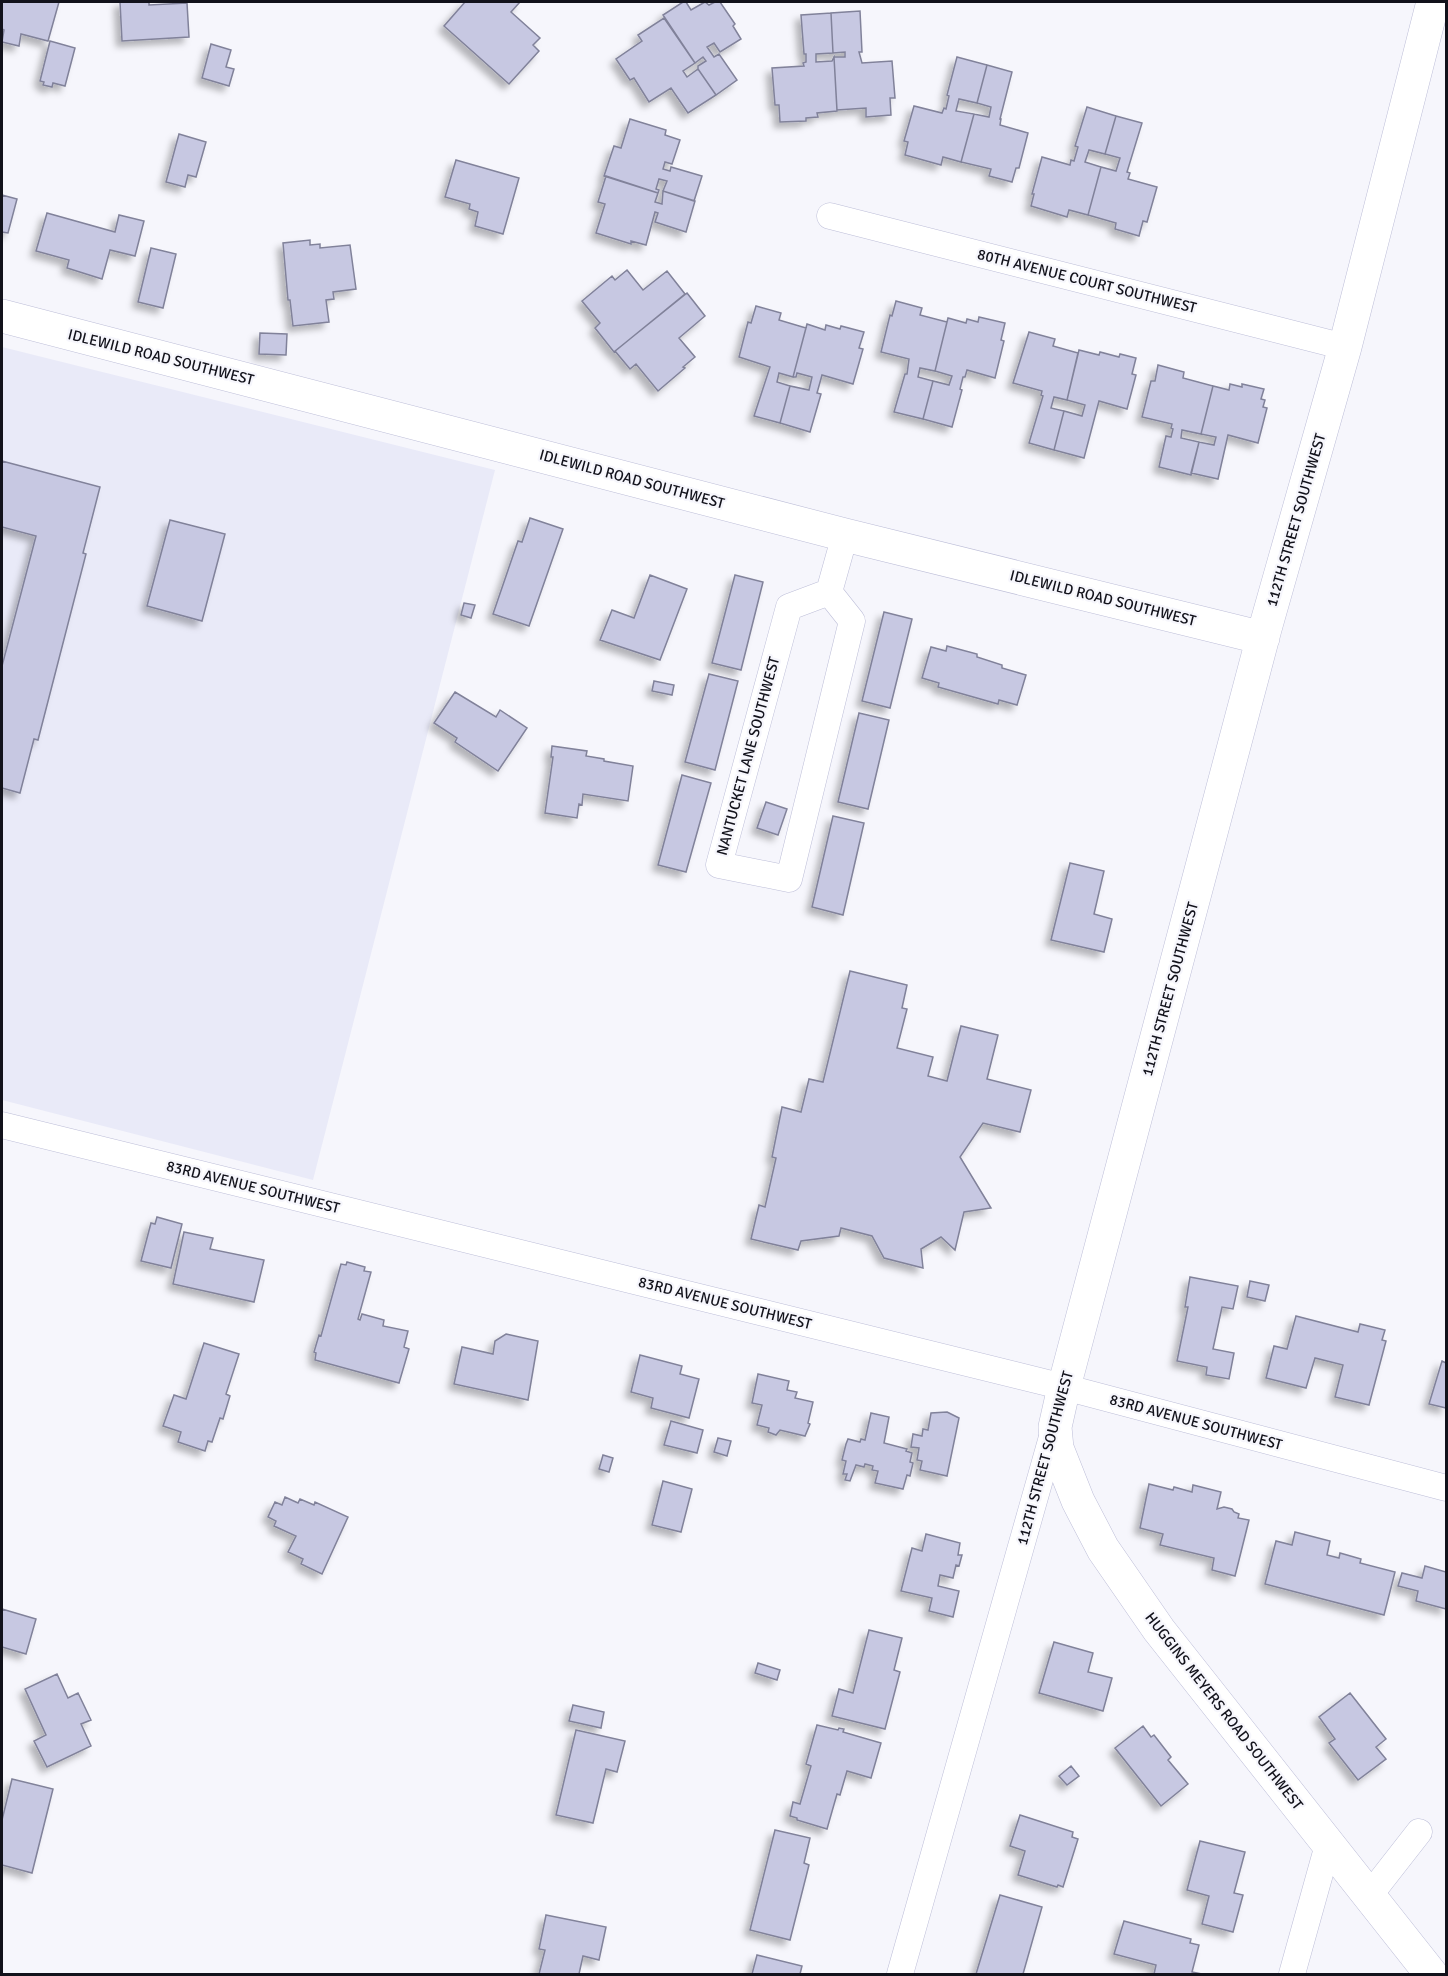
<svg xmlns="http://www.w3.org/2000/svg" width="1448" height="1976" font-family="Signika,sans-serif">
	<style>
		.built { fill: #e9eaf8 }
		.building { fill: #c7c8e2; stroke: #81829a; stroke-width: 1.5; filter: url(#shadow) }
		.lines { fill: none; stroke-linecap: round; stroke-linejoin: round }
		.street-casing { stroke: #bdbed8; stroke-width: 27 }
		.secondary-casing { stroke: #bdbed8; stroke-width: 34 }
		.street { stroke: #fff; stroke-width: 26 }
		.secondary { stroke: #fff; stroke-width: 33 }
		.labels { text-anchor: middle; dominant-baseline: central; stroke-width: 4.5; stroke-linejoin: round; paint-order: stroke }
		.street-label { font-size: 15px; fill: #12121b; stroke: #f6f6fc }
	</style>
	<defs>
		<filter id="shadow"><feDropShadow dx="-5.5" dy="5.5" stdDeviation="3" flood-color="#0004"/></filter>
	</defs>
	<rect width="100%" height="100%" fill="#f6f6fc"/>
	<path class="built" d="M2,347L495,470L313,1180L2,1100Z"/>
	<path class="building" d="M2,2H59L48,41L21,34L19,46L2,42L4,30L2,29Z
		M120,2H149V5L187,3L189,37L122,41Z
		M465,2H520L511,12L540,38L533,45L539,51L509,84L444,26Z
		M683,2H686L691,10L705,2L709,5L715,2H720L735,24L733,26L741,39L720,52L714,43L707,47L714,57L719,54L737,80L716,95L698,69V66L706,61L703,57L695,63L663,15Z
		M860,11L862,52H859L862,63L892,61L895,98H890L891,115L866,117V108L837,110L834,57H845V52L833,53L831,13Z
		M831,13L833,53L816,54V62L832,61L834,57L837,111L817,113L818,117L806,118V121L780,122L779,105H775L772,68L804,66L803,63L806,62V54H804L801,15Z
		M664,18L695,63L683,71L687,77L698,69L716,95L688,113L671,88L649,102L634,78L630,80L616,59L642,41L638,35Z
		M50,41L75,48L65,86L53,83L52,87L43,85L44,82L40,81Z
		M211,44L231,50L226,67L234,69L229,86L202,78Z
		M957,57L987,65L977,103L959,99L956,111L974,114L961,162L943,157L941,165L905,155L908,142L904,141L914,106L942,113L944,108L946,109L949,96L947,95Z
		M987,65L1012,72L1000,119H1001L1000,125L1028,133L1019,168H1016L1012,182L989,176L991,169L961,162L974,114L989,117L991,107L977,103Z
		M1087,107L1116,116L1105,154L1089,150L1085,162L1101,167L1088,215L1069,210L1067,217L1031,206L1034,194H1032L1042,157L1070,165L1071,160L1074,161L1078,147L1075,146Z
		M1116,116L1142,123L1127,172L1130,173L1128,179L1157,187L1147,222L1143,221L1139,236L1115,229L1116,223L1088,215L1101,167L1116,171L1120,158L1105,154Z
		M630,119L666,130L665,135L680,140L672,164L665,162L663,169L670,171L671,167L702,176L694,201L663,191L667,181L659,179L656,189L659,190L658,193L604,176L614,146L621,148Z
		M179,134L206,142L196,177L188,175L185,187L166,182Z
		M456,160L519,178L503,234L475,226L478,212L469,209L470,204L445,197Z
		M606,176L658,193L655,202L662,204L663,191L695,201L686,232L655,222L658,213L655,212L646,245L631,241V244L596,233L605,204L598,202Z
		M2,195L17,199L8,233L2,232Z
		M47,213L115,232L119,215L144,221L135,256L110,250L102,279L67,268L69,260L36,251Z
		M310,240V245L320,244V248L350,245L356,289L333,292L334,299L326,300L329,322L293,326L290,300H288L283,243Z
		M151,248L176,254L163,308L138,302Z
		M627,270L643,290L667,271L685,294L614,352L595,328L600,323L582,301L612,276L615,280Z
		M687,293L705,316L679,338L695,357L683,367L685,368L658,391L636,364L630,369L615,351Z
		M896,301L922,308L920,315L947,322L935,371L920,368L918,377L933,381L923,419L894,412L905,374H907L909,359L881,352L890,315L892,316Z
		M756,306L781,313L779,320L806,328L793,377L779,373L777,382L790,386L780,423L754,416L770,367L739,357L748,322L751,323Z
		M979,317L1005,323L1001,340L1004,341L995,378L967,370L965,377H963L960,389L962,390L952,427L923,419L933,381L949,385L952,376L935,371L948,318L966,323L967,319L978,322Z
		M807,324L825,330L826,325L840,329L841,326L864,332L859,348L863,349L853,384L822,375L817,393L821,394L810,432L780,423L790,386L809,390L812,377L797,373L796,377H793Z
		M1029,332L1055,339L1053,346L1078,353L1067,400L1054,397L1051,408L1064,411L1054,450L1029,443L1043,396L1041,395L1042,391L1013,383Z
		M260,333L287,334L286,355L259,354Z
		M1079,350L1099,355L1100,352L1119,357L1120,354L1136,358L1132,374L1136,375L1127,409L1099,401L1084,458L1054,450L1064,411L1082,416L1085,405L1067,400Z
		M1158,365L1184,372L1183,378L1213,386L1201,434L1182,430L1181,438L1199,442L1191,475L1159,467L1166,436L1171,437L1173,429L1171,428L1172,424L1142,417L1151,381H1155Z
		M1230,384L1242,387V384L1264,389L1261,399L1265,400L1263,407L1267,408L1258,443L1228,435L1218,479L1191,473L1199,442L1214,445L1216,437L1201,434L1213,386L1229,390Z
		M2,461L100,487L83,553L86,554L38,740L34,739L20,793L2,788V666L36,536L2,527Z
		M530,518L563,529L529,626L493,614L518,541L522,542Z
		M170,520L225,534L202,621L147,606Z
		M650,575L687,589L660,660L600,640L612,610L634,618Z
		M735,575L763,582L741,670L712,663Z
		M464,603L475,605L471,618L461,615Z
		M884,612L912,619L890,708L862,701Z
		M947,646L977,654V657L1002,665V668L1026,675L1017,705L999,700L998,704L938,687L939,683L922,678L931,647L946,651Z
		M709,674L738,681L715,770L685,762Z
		M654,681L674,685L672,695L652,691Z
		M455,692L496,717L500,710L527,728L498,771L455,742L457,738L434,723Z
		M859,713L889,720L868,809L838,802Z
		M552,746L587,751L586,756L604,759V761L633,766L628,801L583,794L582,805L579,804L577,818L545,813L553,757H551Z
		M682,775L711,783L686,872L658,865Z
		M766,802L787,809L778,835L757,828Z
		M833,816L864,823L843,915L812,907Z
		M1070,863L1104,871L1094,914L1112,919L1104,952L1051,940Z
		M850,971L907,985L902,1008L907,1009L897,1048L933,1057L928,1076L947,1081L961,1026L998,1035L987,1079L1031,1090L1020,1132L983,1123L960,1157L991,1208L964,1212L955,1250L941,1237L921,1249L923,1268L884,1258L872,1236L841,1228L839,1236L801,1241L798,1250L751,1239L759,1205L765,1207L776,1158L772,1157L782,1107L801,1112L809,1079L823,1082Z
		M157,1217L182,1224L171,1268L141,1261L151,1223L155,1224Z
		M184,1232L213,1238L210,1249L264,1260L254,1302L173,1284Z
		M347,1262L365,1267L364,1271L371,1272L358,1319L360,1320L362,1314L384,1320L383,1326L408,1331L404,1347L409,1349L399,1383L315,1360L316,1353L314,1352L319,1335L321,1336L341,1264L346,1265Z
		M1190,1277L1238,1286L1233,1309L1222,1307L1213,1349L1234,1353L1229,1379L1206,1375L1207,1367L1177,1361L1188,1307H1185Z
		M1250,1281L1269,1285L1265,1301L1247,1297Z
		M1296,1316L1358,1332L1360,1324L1385,1330L1382,1340L1386,1341L1369,1405L1335,1397L1343,1365L1315,1358L1306,1388L1266,1378L1274,1346L1287,1349Z
		M506,1334L538,1341L528,1400L454,1384L462,1347L493,1354L495,1341Z
		M204,1343L239,1354L226,1394L230,1396L223,1419L220,1418L212,1442L208,1441L205,1451L178,1442L181,1432L163,1426L174,1395L186,1399Z
		M640,1355L682,1366L680,1374L699,1379L689,1418L651,1408L653,1398L631,1392Z
		M1442,1361L1446,1363V1408L1429,1404Z
		M758,1374L789,1381L787,1390L797,1392L795,1398L813,1402L808,1423L810,1424L805,1436L780,1430L776,1435L768,1432L769,1428L757,1425L762,1405L752,1403Z
		M947,1412L959,1418L947,1476L920,1470L922,1461L917,1460L919,1448L911,1447L913,1434L922,1436L923,1429L928,1430L931,1413Z
		M871,1413L889,1417L884,1443L907,1449L906,1451L912,1453L910,1462L913,1463L910,1476L907,1475L903,1489L875,1483L878,1471L872,1470L873,1466L865,1464L864,1467L856,1465L850,1481L845,1480L847,1474H843L846,1461L842,1460L846,1444L848,1439L860,1442L861,1439L865,1440Z
		M671,1421L703,1430L697,1453L664,1445Z
		M718,1438L731,1441L727,1456L714,1452Z
		M603,1455L613,1458L609,1472L599,1469Z
		M663,1481L692,1489L681,1532L652,1525Z
		M1149,1484L1173,1490L1174,1487L1192,1492L1193,1485L1221,1492L1217,1509L1224,1507L1232,1509L1234,1512L1239,1514L1238,1518L1249,1520L1235,1576L1212,1570L1214,1558L1160,1545L1163,1534L1140,1528Z
		M285,1497L298,1503L300,1499L314,1505L315,1502L348,1517L322,1574L301,1564L303,1559L288,1552L296,1536L274,1526L276,1521L268,1517L275,1502L282,1505Z
		M1295,1532L1330,1541L1327,1555L1339,1558L1340,1553L1361,1559L1360,1563L1395,1572L1384,1615L1265,1584L1276,1541L1292,1545Z
		M926,1534L960,1543L958,1555H962L959,1566L956,1565L953,1578L940,1575L938,1586L959,1591L953,1617L929,1611L932,1598L901,1591L912,1548L922,1551Z
		M1425,1566L1446,1572V1609L1416,1601L1418,1591L1398,1586L1402,1573L1422,1578Z
		M2,1609L36,1619L26,1654L2,1647Z
		M869,1630L902,1638L894,1670L900,1672L885,1729L832,1716L839,1689L853,1693Z
		M1054,1642L1093,1653L1088,1672L1112,1678L1103,1711L1039,1693Z
		M758,1663L780,1670L777,1680L755,1673Z
		M57,1674L68,1698L78,1693L91,1720L81,1724L91,1746L47,1767L34,1741L46,1735L25,1689Z
		M1350,1693L1386,1739L1376,1747L1386,1759L1358,1780L1329,1743L1335,1739L1319,1717Z
		M573,1705L604,1712L601,1728L569,1721Z
		M817,1725L838,1730L839,1728L844,1729L843,1732L881,1743L871,1778L847,1771L840,1795L837,1794L827,1829L797,1820V1818L790,1816L793,1802L800,1804L811,1766L806,1764Z
		M1143,1726L1151,1737L1154,1735L1171,1757L1168,1760L1188,1784L1161,1806L1115,1748Z
		M576,1730L625,1741L617,1772L606,1769L593,1823L556,1815Z
		M1071,1766L1079,1776L1067,1785L1059,1776Z
		M12,1779L53,1789L32,1873L2,1865V1820Z
		M1020,1815L1073,1832L1072,1837L1078,1839L1063,1887L1058,1885L1057,1887L1018,1875L1025,1851L1010,1846Z
		M775,1830L810,1838L804,1863L809,1865L790,1940L750,1930Z
		M1200,1841L1245,1852L1234,1893L1243,1895L1233,1932L1202,1924L1209,1896L1187,1890Z
		M1000,1895L1042,1907L1023,1974H976Z
		M546,1915L606,1927L599,1960L583,1956L579,1974H539L545,1950L539,1949Z
		M1124,1921L1191,1939L1190,1943L1199,1945L1192,1972L1202,1974H1154L1156,1965L1114,1954Z
		M757,1955L802,1966L800,1974H752Z"/>
	<g class="lines">
		<defs>
			<path id="street" d="M830,216L1345,347
				M829,592L852,621L789,879L719,865L789,607L829,592L845,535
				M2,1125L1064,1387L1446,1488
				M1369,1896L1419,1832
				M900,1974L1054,1430
				M1292,1974L1328,1845"/>
			<path id="secondary" d="M2,316L845,535L1263,638
				M1431,1974L1159,1630L1103,1549L1078,1501L1057,1448L1055,1427L1064,1387L1265,629L1345,347L1433,2"/>
		</defs>
		<use href="#street" class="street-casing"/>
		<use href="#secondary" class="secondary-casing"/>
		<use href="#street" class="street"/>
		<use href="#secondary" class="secondary"/>
	</g>
	<g class="labels">
		<g class="street-label">
			<text transform="translate(1087 281) rotate(14)">80TH AVENUE COURT SOUTHWEST</text>
			<text transform="translate(161 357) rotate(14)">IDLEWILD ROAD SOUTHWEST</text>
			<text transform="translate(632 479) rotate(15)">IDLEWILD ROAD SOUTHWEST</text>
			<text transform="translate(1296 520) rotate(-74)">112TH STREET SOUTHWEST</text>
			<text transform="translate(1103 598) rotate(14)">IDLEWILD ROAD SOUTHWEST</text>
			<text transform="translate(748 756) rotate(-75)">NANTUCKET LANE SOUTHWEST</text>
			<text transform="translate(1170 989) rotate(-75)">112TH STREET SOUTHWEST</text>
			<text transform="translate(253 1187) rotate(14)">83RD AVENUE SOUTHWEST</text>
			<text transform="translate(725 1303) rotate(14)">83RD AVENUE SOUTHWEST</text>
			<text transform="translate(1196 1422) rotate(15)">83RD AVENUE SOUTHWEST</text>
			<text transform="translate(1045 1458) rotate(-75)">112TH STREET SOUTHWEST</text>
			<text transform="translate(1224 1711) rotate(52)">HUGGINS MEYERS ROAD SOUTHWEST</text>
		</g>
	</g>
	<rect width="1448" height="1976" fill="none" stroke="#12121b" stroke-width="6"/>
</svg>
